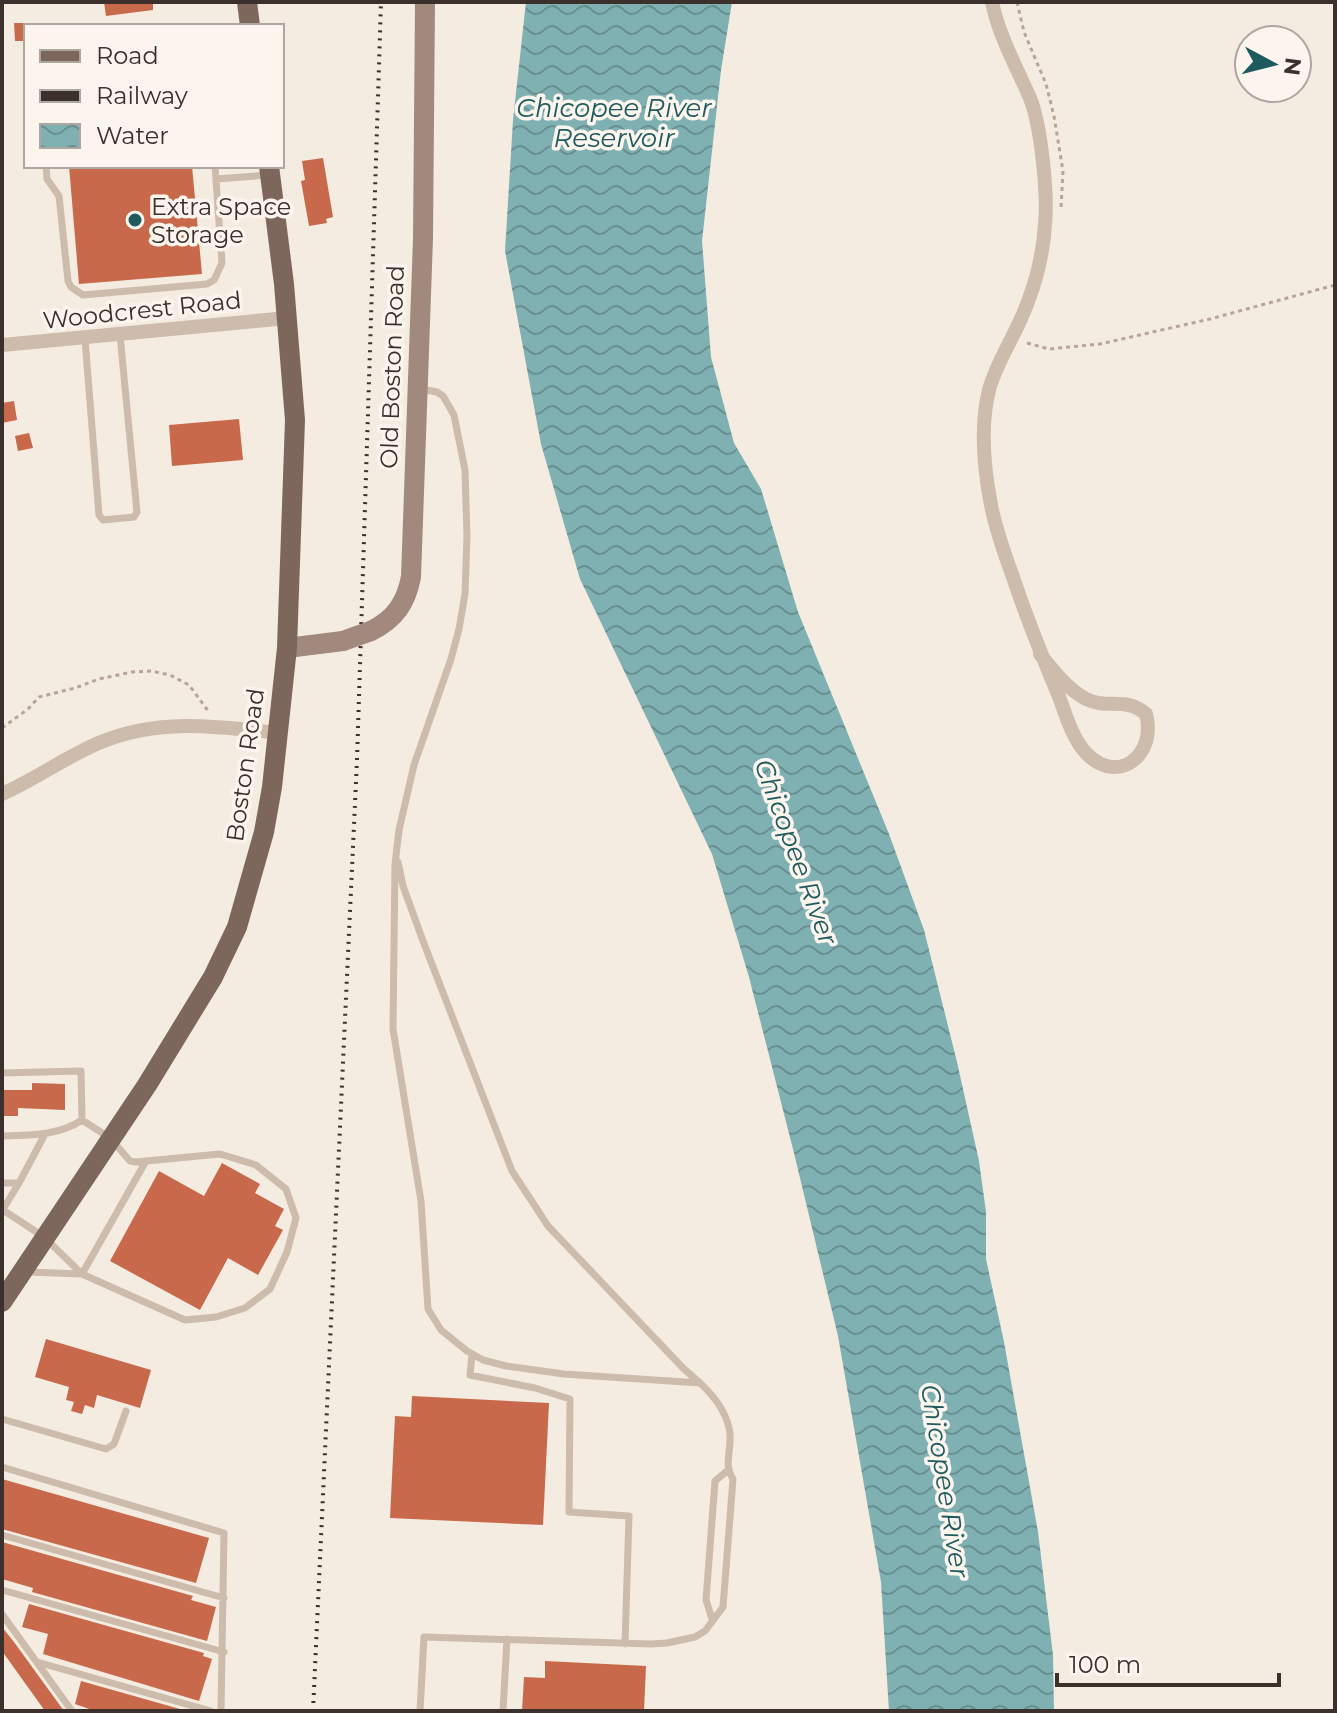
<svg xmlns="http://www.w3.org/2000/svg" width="1337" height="1713" font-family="Montserrat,sans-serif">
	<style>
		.water { fill: url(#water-waves) }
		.building { fill: #c8694b }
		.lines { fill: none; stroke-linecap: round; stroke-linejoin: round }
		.path { stroke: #b9a596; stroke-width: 3; stroke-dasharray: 4 4; stroke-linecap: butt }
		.lane { stroke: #cdbbac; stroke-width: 7 }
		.street { stroke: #cdbbac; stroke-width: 14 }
		.secondary { stroke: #a18a7d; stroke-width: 20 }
		.primary { stroke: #7d675c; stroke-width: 20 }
		.rail { stroke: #3b302b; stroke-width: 4; stroke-dasharray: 2 6; stroke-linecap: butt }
		.secondary-bridge { stroke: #a18a7d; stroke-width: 20 }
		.poi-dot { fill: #1f5a5e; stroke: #fbf5ee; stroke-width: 3 }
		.labels { text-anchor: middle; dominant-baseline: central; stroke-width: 7; stroke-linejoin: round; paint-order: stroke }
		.poi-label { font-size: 24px; fill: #3b302b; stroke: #fbf5ee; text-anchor: start }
		.street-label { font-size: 24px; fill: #3b302b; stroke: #fbf5ee }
		.water-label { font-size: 26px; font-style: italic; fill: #1f5a5e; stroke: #fbf5ee }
	</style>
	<defs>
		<pattern id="water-waves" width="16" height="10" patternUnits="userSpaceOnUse" patternTransform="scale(2)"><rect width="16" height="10" fill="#7fb0b2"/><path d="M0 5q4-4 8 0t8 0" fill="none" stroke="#699091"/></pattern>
	</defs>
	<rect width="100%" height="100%" fill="#f4ebe1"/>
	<path class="water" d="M526,2H732L721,70L702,241L711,357L734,443L761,489L798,612L889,834L924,930L957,1062L979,1161L986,1212V1259L1004,1342L1038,1532L1053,1655L1054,1711H889L881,1582L838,1336L794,1153L749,977L712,854L580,579L541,444L505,251L513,120Z"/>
	<path class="building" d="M104,2H153V10L106,16Z
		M14,23H26V41H15Z
		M323,158L333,217L326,219L327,223L309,226L301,181L305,180L302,161Z
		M69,166H192L202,274L79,284Z
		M14,401L17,420L2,423V403Z
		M239,419L243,460L172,466L169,425Z
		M29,433L33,448L18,451L15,436Z
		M32,1083L65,1084V1110L18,1108V1116H2V1090H32Z
		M222,1163L260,1184L255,1193L284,1209L275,1226L283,1230L258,1275L228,1258L200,1310L110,1261L159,1171L204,1196Z
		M46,1339L151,1370L140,1408L97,1395L94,1408L85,1405L82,1414L71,1411L74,1402L66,1400L69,1387L35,1377Z
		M412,1396L549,1403L543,1525L390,1518L395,1416L411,1417Z
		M2,1479L209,1538L196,1583L2,1529Z
		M2,1542L193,1596L191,1600L216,1607L207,1641L32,1592L33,1588L2,1579Z
		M29,1604L204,1653L203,1656L212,1659L199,1701L43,1654L48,1634L22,1627Z
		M2,1627L14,1642L64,1711H45L2,1651Z
		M545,1661L646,1666L644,1711H522L524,1677L545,1678Z
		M81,1681L187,1711H95L75,1704Z"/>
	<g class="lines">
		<path class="path" d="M1017,2L1024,32L1046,84L1054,116L1063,171L1061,208
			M1027,343L1049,349L1100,344L1210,319L1335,285
			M2,728L28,709L39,697L75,688L99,679L132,672L151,671L170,675L189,685L209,712"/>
		<path class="lane" d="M46,166L47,179L59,196L68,281L71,287L83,295L207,284L214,280L222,263L215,166
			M216,179L268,175
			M85,339L99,515L103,520L134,517L137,512L120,335
			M398,862L403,886L423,941L512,1171L548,1226L684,1369L700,1383
			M2,1073L81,1071L82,1120
			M2,1136C30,1135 58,1136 82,1120L110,1138L130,1161L136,1162L220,1154L256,1165L286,1189L296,1218L287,1252L270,1289L245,1308L216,1317L185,1320L82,1274L146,1161
			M2,1183H19L45,1134
			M3,1210L44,1237L82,1274
			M2,1211L19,1183
			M28,1272L82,1274
			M472,1354L470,1375L535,1388L570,1399L569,1512L629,1516L625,1644
			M2,1419L106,1449L114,1444L126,1411
			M2,1467L224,1533L221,1711
			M2,1535L224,1598
			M2,1590L224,1652
			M2,1614L72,1711
			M712,1619L706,1600L715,1481L727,1471
			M37,1662L211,1711
			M420,1711L424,1637L651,1644L667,1643L695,1637L705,1631L723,1607L733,1479C722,1463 734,1445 729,1428C725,1410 713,1395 700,1383L564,1374L506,1366L483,1360L467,1351L441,1330L428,1309L421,1201L393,1029L395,864L399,830L414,765L451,659L459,629L465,594L467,536L465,470L454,415L443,396L437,392L421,389
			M503,1711L507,1639"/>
		<path class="street" d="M992,2C999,36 1016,66 1030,98C1041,125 1048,194 1045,224C1043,258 1033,293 1019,323C1009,345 995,367 989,390C980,426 984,469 991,505C996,531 1005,555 1014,580C1027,619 1042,656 1058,694C1065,712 1072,739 1087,754C1119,786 1157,754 1146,714C1125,696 1108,710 1086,699C1067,689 1053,670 1040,654
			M2,345L287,318
			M2,794C36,779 67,756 101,742C159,718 217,726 278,733"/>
		<path class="secondary" d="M371,631C395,619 406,603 411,577L423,238L425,2
			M287,648L343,641"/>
		<path class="primary" d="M247,2L250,26
			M2,1302L147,1085L213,977L237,927L264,832L272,787L287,648L295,420L284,284L269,166"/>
		<path class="rail" d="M313,1711L357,760L381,2"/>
		<path class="secondary-bridge" d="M343,641L371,631"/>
	</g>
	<circle class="poi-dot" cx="135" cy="220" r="8"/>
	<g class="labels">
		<g class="poi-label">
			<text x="151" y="206">Extra Space<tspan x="151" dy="28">Storage</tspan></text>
		</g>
		<g class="street-label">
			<text transform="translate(142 310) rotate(-6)">Woodcrest Road</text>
			<text transform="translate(392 367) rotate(-88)">Old Boston Road</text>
			<text transform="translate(245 765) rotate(-82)">Boston Road</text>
		</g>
		<g class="water-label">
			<text x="614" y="108">Chicopee River<tspan x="614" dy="30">Reservoir</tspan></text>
			<text transform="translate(796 852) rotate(70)">Chicopee River</text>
			<text transform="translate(945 1481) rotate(81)">Chicopee River</text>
		</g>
	</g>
	<rect width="1337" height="1713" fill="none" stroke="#3b302b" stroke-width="8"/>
	<rect x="24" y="24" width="260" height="144" fill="#fbf5ee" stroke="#aea6a0" stroke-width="2"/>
	<rect x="40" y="50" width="40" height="12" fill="#7d675c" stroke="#aea6a0" stroke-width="2"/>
	<text x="96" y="64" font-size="24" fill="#3b302b">Road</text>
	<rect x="40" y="90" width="40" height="12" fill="#3b302b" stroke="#aea6a0" stroke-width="2"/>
	<text x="96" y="104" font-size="24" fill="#3b302b">Railway</text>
	<rect x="40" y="124" width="40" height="24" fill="url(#water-waves)" stroke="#aea6a0" stroke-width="2"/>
	<text x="96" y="144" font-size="24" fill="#3b302b">Water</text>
	<g transform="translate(1273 64) rotate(97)"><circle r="38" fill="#fbf5ee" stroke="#aea6a0" stroke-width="2"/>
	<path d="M0-6L14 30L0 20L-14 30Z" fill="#1f5a5e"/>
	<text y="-12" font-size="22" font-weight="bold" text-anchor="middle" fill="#3b302b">N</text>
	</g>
	<path d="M1057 1673v12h222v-12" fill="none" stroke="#3b302b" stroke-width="4"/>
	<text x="1069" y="1673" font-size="24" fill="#3b302b" stroke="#fbf5ee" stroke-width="6" paint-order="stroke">100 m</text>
</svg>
